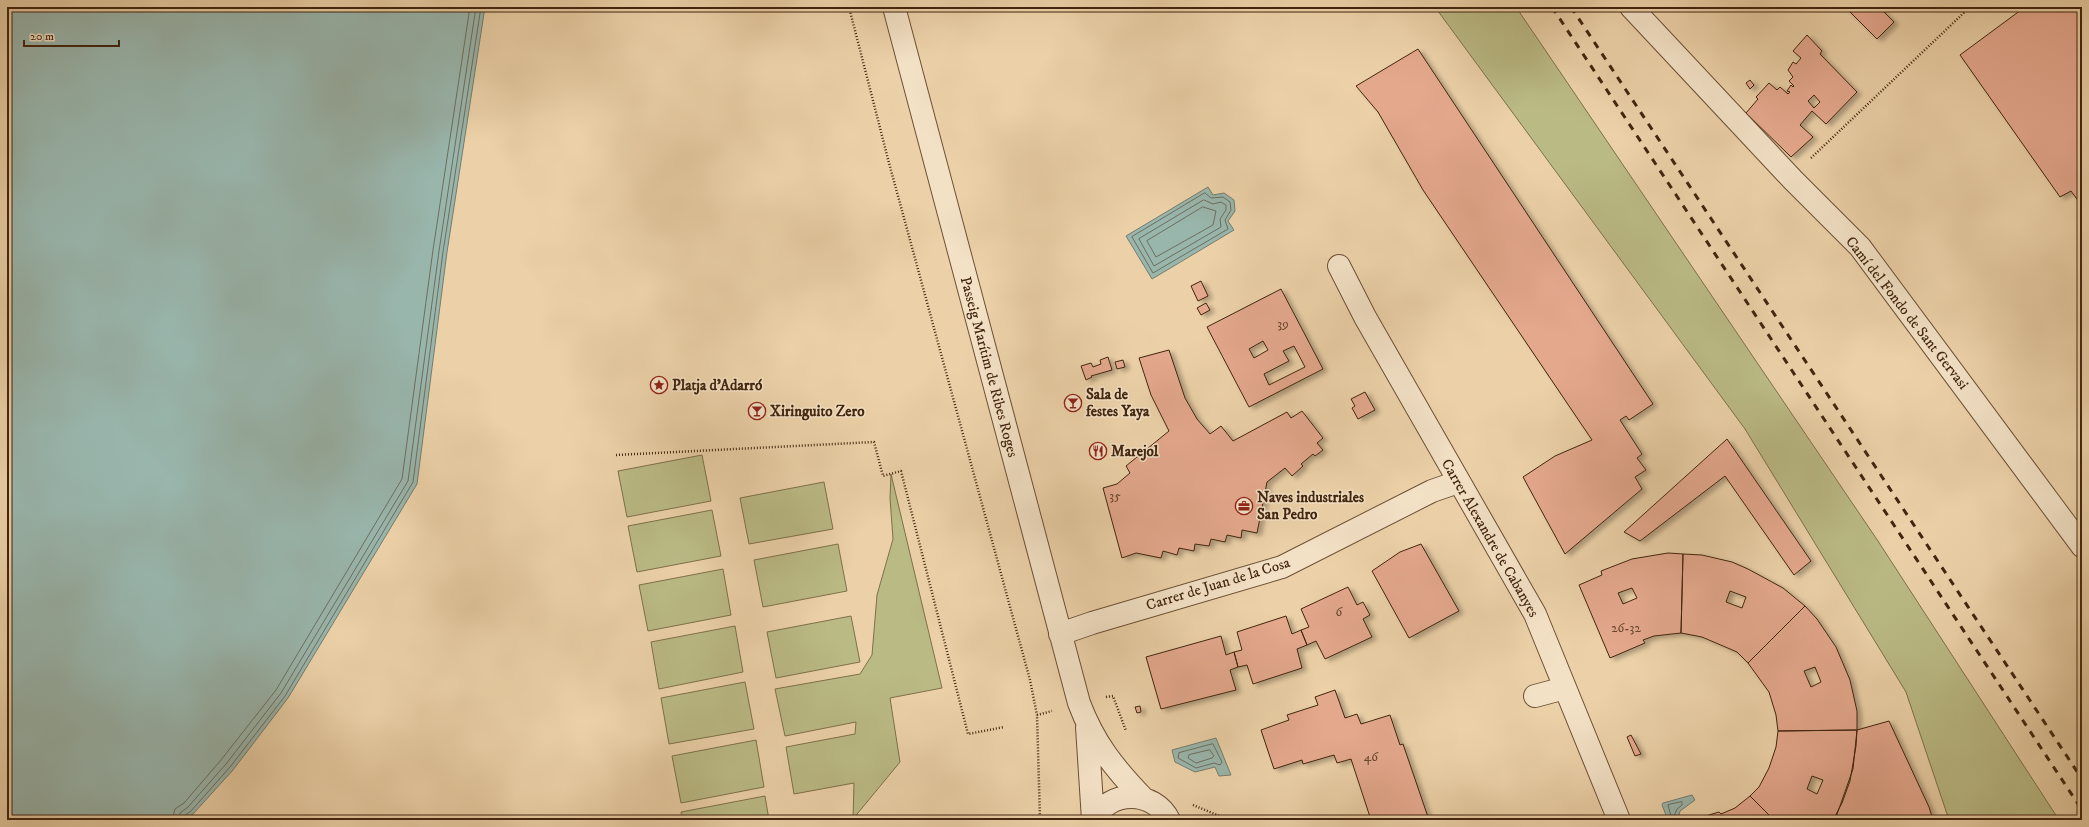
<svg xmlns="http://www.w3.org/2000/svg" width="2089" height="827" font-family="'IM FELL DW Pica',serif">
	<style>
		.green { fill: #baba85; stroke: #7e704a }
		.water { fill: #99b6ad; stroke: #767c6d }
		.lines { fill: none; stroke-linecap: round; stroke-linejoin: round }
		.shore { stroke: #6d6e5e; stroke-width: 1 }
		.building { fill: #e4a88d; stroke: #41250e; fill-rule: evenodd; filter: url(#shadow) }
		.minor-casing { stroke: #6c5034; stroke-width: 24 }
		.path { stroke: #41250e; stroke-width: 2.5; stroke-dasharray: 1 2; stroke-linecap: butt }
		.minor { stroke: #f3e1c6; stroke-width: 22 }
		.rail { stroke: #41250e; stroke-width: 3; stroke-dasharray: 7 7; stroke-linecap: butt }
		.labels { text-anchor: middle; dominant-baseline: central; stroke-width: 3; stroke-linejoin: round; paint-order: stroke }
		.number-label { font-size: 13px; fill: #6a462e }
		.street-label { font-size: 15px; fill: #41250e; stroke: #f3e1c6 }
		.poi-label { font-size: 15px; font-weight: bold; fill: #41250e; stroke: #f3e1c6; text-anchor: start }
	</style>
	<defs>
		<filter id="shadow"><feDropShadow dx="4.5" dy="2.5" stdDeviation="2" flood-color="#0004"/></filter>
	</defs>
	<rect width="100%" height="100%" fill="#ecd1a8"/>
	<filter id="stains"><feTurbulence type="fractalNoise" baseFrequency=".005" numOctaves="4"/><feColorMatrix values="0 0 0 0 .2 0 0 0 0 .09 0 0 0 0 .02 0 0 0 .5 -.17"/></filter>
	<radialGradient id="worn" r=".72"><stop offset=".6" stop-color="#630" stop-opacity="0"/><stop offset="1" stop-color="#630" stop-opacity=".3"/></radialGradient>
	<path class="green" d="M1435,7H1516L1878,541L2059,820H1949L1906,692L1745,429Z
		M702,455L711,501L627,517L618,471Z
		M891,474L942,688L890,698L900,762L853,819L854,783L794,794L786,747L855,734L856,722L785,736L775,689L860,674L872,655L877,595L893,539L890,498Z
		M824,482L833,529L749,544L740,498Z
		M712,510L721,556L637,572L628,526Z
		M838,544L847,591L763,607L754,560Z
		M723,569L731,615L648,631L639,585Z
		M851,616L860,662L776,678L767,632Z
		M735,626L743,672L659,689L651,642Z
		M745,682L754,729L669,744L661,698Z
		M756,740L764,787L681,803L672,756Z
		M765,796L769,820H682L681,812Z"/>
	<path class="water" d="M7,7H485L447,252L417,484L288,698L233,770L193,814L184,820H7Z
		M1208,187L1213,195L1224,193L1234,200L1235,211L1228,221L1234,230L1152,279L1126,236Z
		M1216,738L1231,775L1219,776L1215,767L1195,772L1175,762L1172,750Z
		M1692,795L1695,800L1680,811L1678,820H1668L1662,805L1663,803Z"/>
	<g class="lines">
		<path class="shore" d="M1205,193L1211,198L1223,197L1230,202L1231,210L1225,220L1228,229L1153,273L1132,237Z
			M1204,200L1213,204L1221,202L1226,205V210L1220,219L1221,227L1154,266L1139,239Z
			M1203,207L1216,211L1213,225L1156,257L1147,241Z
			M1213,744L1222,762L1220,765L1214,763L1196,768L1178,758L1179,753Z
			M1210,750L1214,756L1212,758L1196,763L1188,758L1189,755Z
			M1682,802V805L1677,809L1674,816H1671L1668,805Z
			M172,820L175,809L184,803L221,760L276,690L402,479L433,250L470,7
			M178,820L180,813L188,807L226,764L281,693L408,481L439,251L476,7
			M183,820L184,816L191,811L230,767L285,696L413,482L443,252L481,7"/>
	</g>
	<path class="building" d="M1845,7H1879L1894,22L1877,39Z
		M2025,7H2082V206L2071,191L2060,197L1960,55Z
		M1807,35L1822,51L1820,54L1857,92L1826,124L1812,111L1800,125L1813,137L1791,157L1746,113L1758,99L1756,97L1769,83L1777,90L1780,87L1788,94L1790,92L1787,91L1791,85L1793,87L1794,86L1789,81L1793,77L1788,70L1793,62L1796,64L1801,58L1793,51ZM1814,95L1820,102L1814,108L1808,101Z
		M1418,49L1653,404L1629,420L1626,416L1620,420L1642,454L1637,458L1646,470L1635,477L1642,489L1565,554L1523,477L1555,456L1592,440L1423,190L1378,112L1356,86Z
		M1750,80L1754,85L1750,89L1746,83Z
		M1201,281L1208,296L1198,301L1191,286Z
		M1281,289L1323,369L1249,407L1207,327ZM1263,341L1268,350L1254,358L1249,349ZM1294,346L1305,367L1269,385L1264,374L1289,361L1283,351Z
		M1206,303L1210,310L1201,315L1197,308Z
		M1169,350L1185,398L1197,419L1210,434L1221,426L1233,441L1287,412L1291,418L1302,411L1323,438L1317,443L1323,450L1315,456L1313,454L1301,464L1303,466L1292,476L1285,468L1267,482L1257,533L1242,530L1241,538L1227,535L1225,542L1211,539L1209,546L1195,544L1194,551L1179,548L1177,555L1163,551L1161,558L1136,553L1122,558L1103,488L1117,484L1130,473L1126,466L1169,431L1151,395L1139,358Z
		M1108,357L1112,370L1091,376L1092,377L1086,380L1081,366L1091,363L1093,367L1101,364L1100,360Z
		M1123,360L1125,367L1117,369L1115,362Z
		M1365,392L1375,410L1358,419L1352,408L1355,406L1351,399Z
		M1727,439L1811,561L1794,575L1725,476L1640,541L1624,532Z
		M1421,544L1459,611L1409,638L1372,571L1400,552Z
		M1668,553L1683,554L1681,633L1654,636L1643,640L1645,643L1610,658L1579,585L1602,575L1601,571L1632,559ZM1632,588L1637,598L1623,604L1618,593Z
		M1683,554L1702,555L1732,562L1748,569L1783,588L1805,606L1748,663L1737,652L1702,637L1681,633ZM1730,591L1746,597L1742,608L1726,602Z
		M1348,587L1357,605L1363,602L1370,615L1363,619L1372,637L1325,659L1316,641L1307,645L1301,630L1309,627L1301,609Z
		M1805,606L1817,619L1836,647L1850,680L1857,711V730L1778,731L1776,715L1769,692L1748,663ZM1815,667L1821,682L1811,687L1804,671Z
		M1286,616L1292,634L1301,630L1307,645L1297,649L1302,668L1253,684L1247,665L1238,667L1234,652L1242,650L1237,632Z
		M1221,636L1226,655L1234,652L1238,667L1230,670L1236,690L1161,709L1146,657Z
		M1335,690L1345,718L1357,714L1361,724L1390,715L1400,745L1403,744L1429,820H1371L1351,759L1337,763L1334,755L1303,764L1302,760L1274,769L1261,730L1289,720L1287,715L1318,705L1315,697Z
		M1140,706L1141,712L1137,713L1135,707Z
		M1889,721L1929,807L1933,820H1835L1853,769L1857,730Z
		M1857,730L1856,746L1850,781L1842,803L1833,820H1774L1750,796L1759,787L1769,768L1776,747L1778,731ZM1812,776L1823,780L1817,794L1807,789Z
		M1631,735L1641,754L1635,756L1627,737Z
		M1750,796L1774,820H1692L1719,812L1721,814L1735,808Z"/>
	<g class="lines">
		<defs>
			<path id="minor" d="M894,7L1079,703C1094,743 1114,768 1144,799
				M1631,7L1793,180L1860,247L2082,546
				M1339,266L1365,317L1535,614L1619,820
				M1060,634L1092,623L1282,567L1432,491L1458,482
				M1535,696L1565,688
				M1087,727L1093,820
				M1094,820C1109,789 1154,790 1169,820"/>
		</defs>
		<use href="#minor" class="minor-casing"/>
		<path class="path" d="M849,7L889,163L1030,680L1037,715L1040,820
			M1811,158L1970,7
			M616,455L874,442L883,476L901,471L968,734L1004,727
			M1106,697L1113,696L1126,731
			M1037,715L1052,711
			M1193,805L1229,820"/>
		<use href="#minor" class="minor"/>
		<path class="rail" d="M1552,7L2082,810
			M1571,7L2082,779"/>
	</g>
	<defs>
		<symbol id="sight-ring" viewBox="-11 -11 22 22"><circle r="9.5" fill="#f3e1c6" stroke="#8f2418" stroke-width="1.5"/><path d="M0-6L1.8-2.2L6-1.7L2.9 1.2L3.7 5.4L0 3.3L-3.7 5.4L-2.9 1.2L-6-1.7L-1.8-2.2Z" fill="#8f2418"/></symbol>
		<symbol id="bar-ring" viewBox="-11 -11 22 22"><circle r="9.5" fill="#f3e1c6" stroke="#8f2418" stroke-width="1.5"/><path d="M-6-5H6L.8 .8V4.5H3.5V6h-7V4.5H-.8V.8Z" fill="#8f2418"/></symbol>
		<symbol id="restaurant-ring" viewBox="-11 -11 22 22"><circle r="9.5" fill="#f3e1c6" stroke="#8f2418" stroke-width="1.5"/><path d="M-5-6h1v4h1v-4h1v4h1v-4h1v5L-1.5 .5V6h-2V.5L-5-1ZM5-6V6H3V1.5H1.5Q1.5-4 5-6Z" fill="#8f2418"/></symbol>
		<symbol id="office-ring" viewBox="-11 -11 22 22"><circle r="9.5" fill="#f3e1c6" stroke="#8f2418" stroke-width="1.5"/><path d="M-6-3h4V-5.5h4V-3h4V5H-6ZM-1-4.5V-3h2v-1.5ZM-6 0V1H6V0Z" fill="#8f2418"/></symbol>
	</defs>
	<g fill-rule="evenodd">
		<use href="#sight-ring" x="649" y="375" width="20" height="20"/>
		<use href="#bar-ring" x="1063" y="393" width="20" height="20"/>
		<use href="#bar-ring" x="747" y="401" width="20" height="20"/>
		<use href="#restaurant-ring" x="1088" y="441" width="20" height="20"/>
		<use href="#office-ring" x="1234" y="496" width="20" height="20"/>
	</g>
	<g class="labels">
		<g class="number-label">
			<text x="1283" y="324">39</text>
			<text x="1115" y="496">35</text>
			<text x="1339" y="612">6</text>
			<text x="1626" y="628">26-32</text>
			<text x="1371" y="757">46</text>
		</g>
		<g class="street-label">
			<text transform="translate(1907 313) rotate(52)">Camí del Fondo de Sant Gervasi</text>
			<text transform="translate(989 367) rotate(75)">Passeig Marítim de Ribes Roges</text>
			<text transform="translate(1490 538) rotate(60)">Carrer Alexandre de Cabanyes</text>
			<text transform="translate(1218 584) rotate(-17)">Carrer de Juan de la Cosa</text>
		</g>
		<g class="poi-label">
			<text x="672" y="385">Platja d'Adarró</text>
			<text x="1086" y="394">Sala de<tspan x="1086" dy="17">festes Yaya</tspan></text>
			<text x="770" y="411">Xiringuito Zero</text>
			<text x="1111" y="451">Marejol</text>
			<text x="1257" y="497">Naves industriales<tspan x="1257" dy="17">San Pedro</tspan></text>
		</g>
	</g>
	<rect width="2089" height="827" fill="none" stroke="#ecd1a8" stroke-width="24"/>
	<rect x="8" y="8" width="2073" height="811" fill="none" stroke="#41250e" stroke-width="2"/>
	<rect x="12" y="12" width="2065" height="803" fill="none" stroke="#41250e"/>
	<path d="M24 40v6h95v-6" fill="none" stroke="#41250e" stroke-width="2"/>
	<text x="30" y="40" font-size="12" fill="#41250e" stroke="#f3e1c6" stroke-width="3" paint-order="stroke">20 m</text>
	<rect width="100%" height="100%" filter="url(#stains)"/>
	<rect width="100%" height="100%" fill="url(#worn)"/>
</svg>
